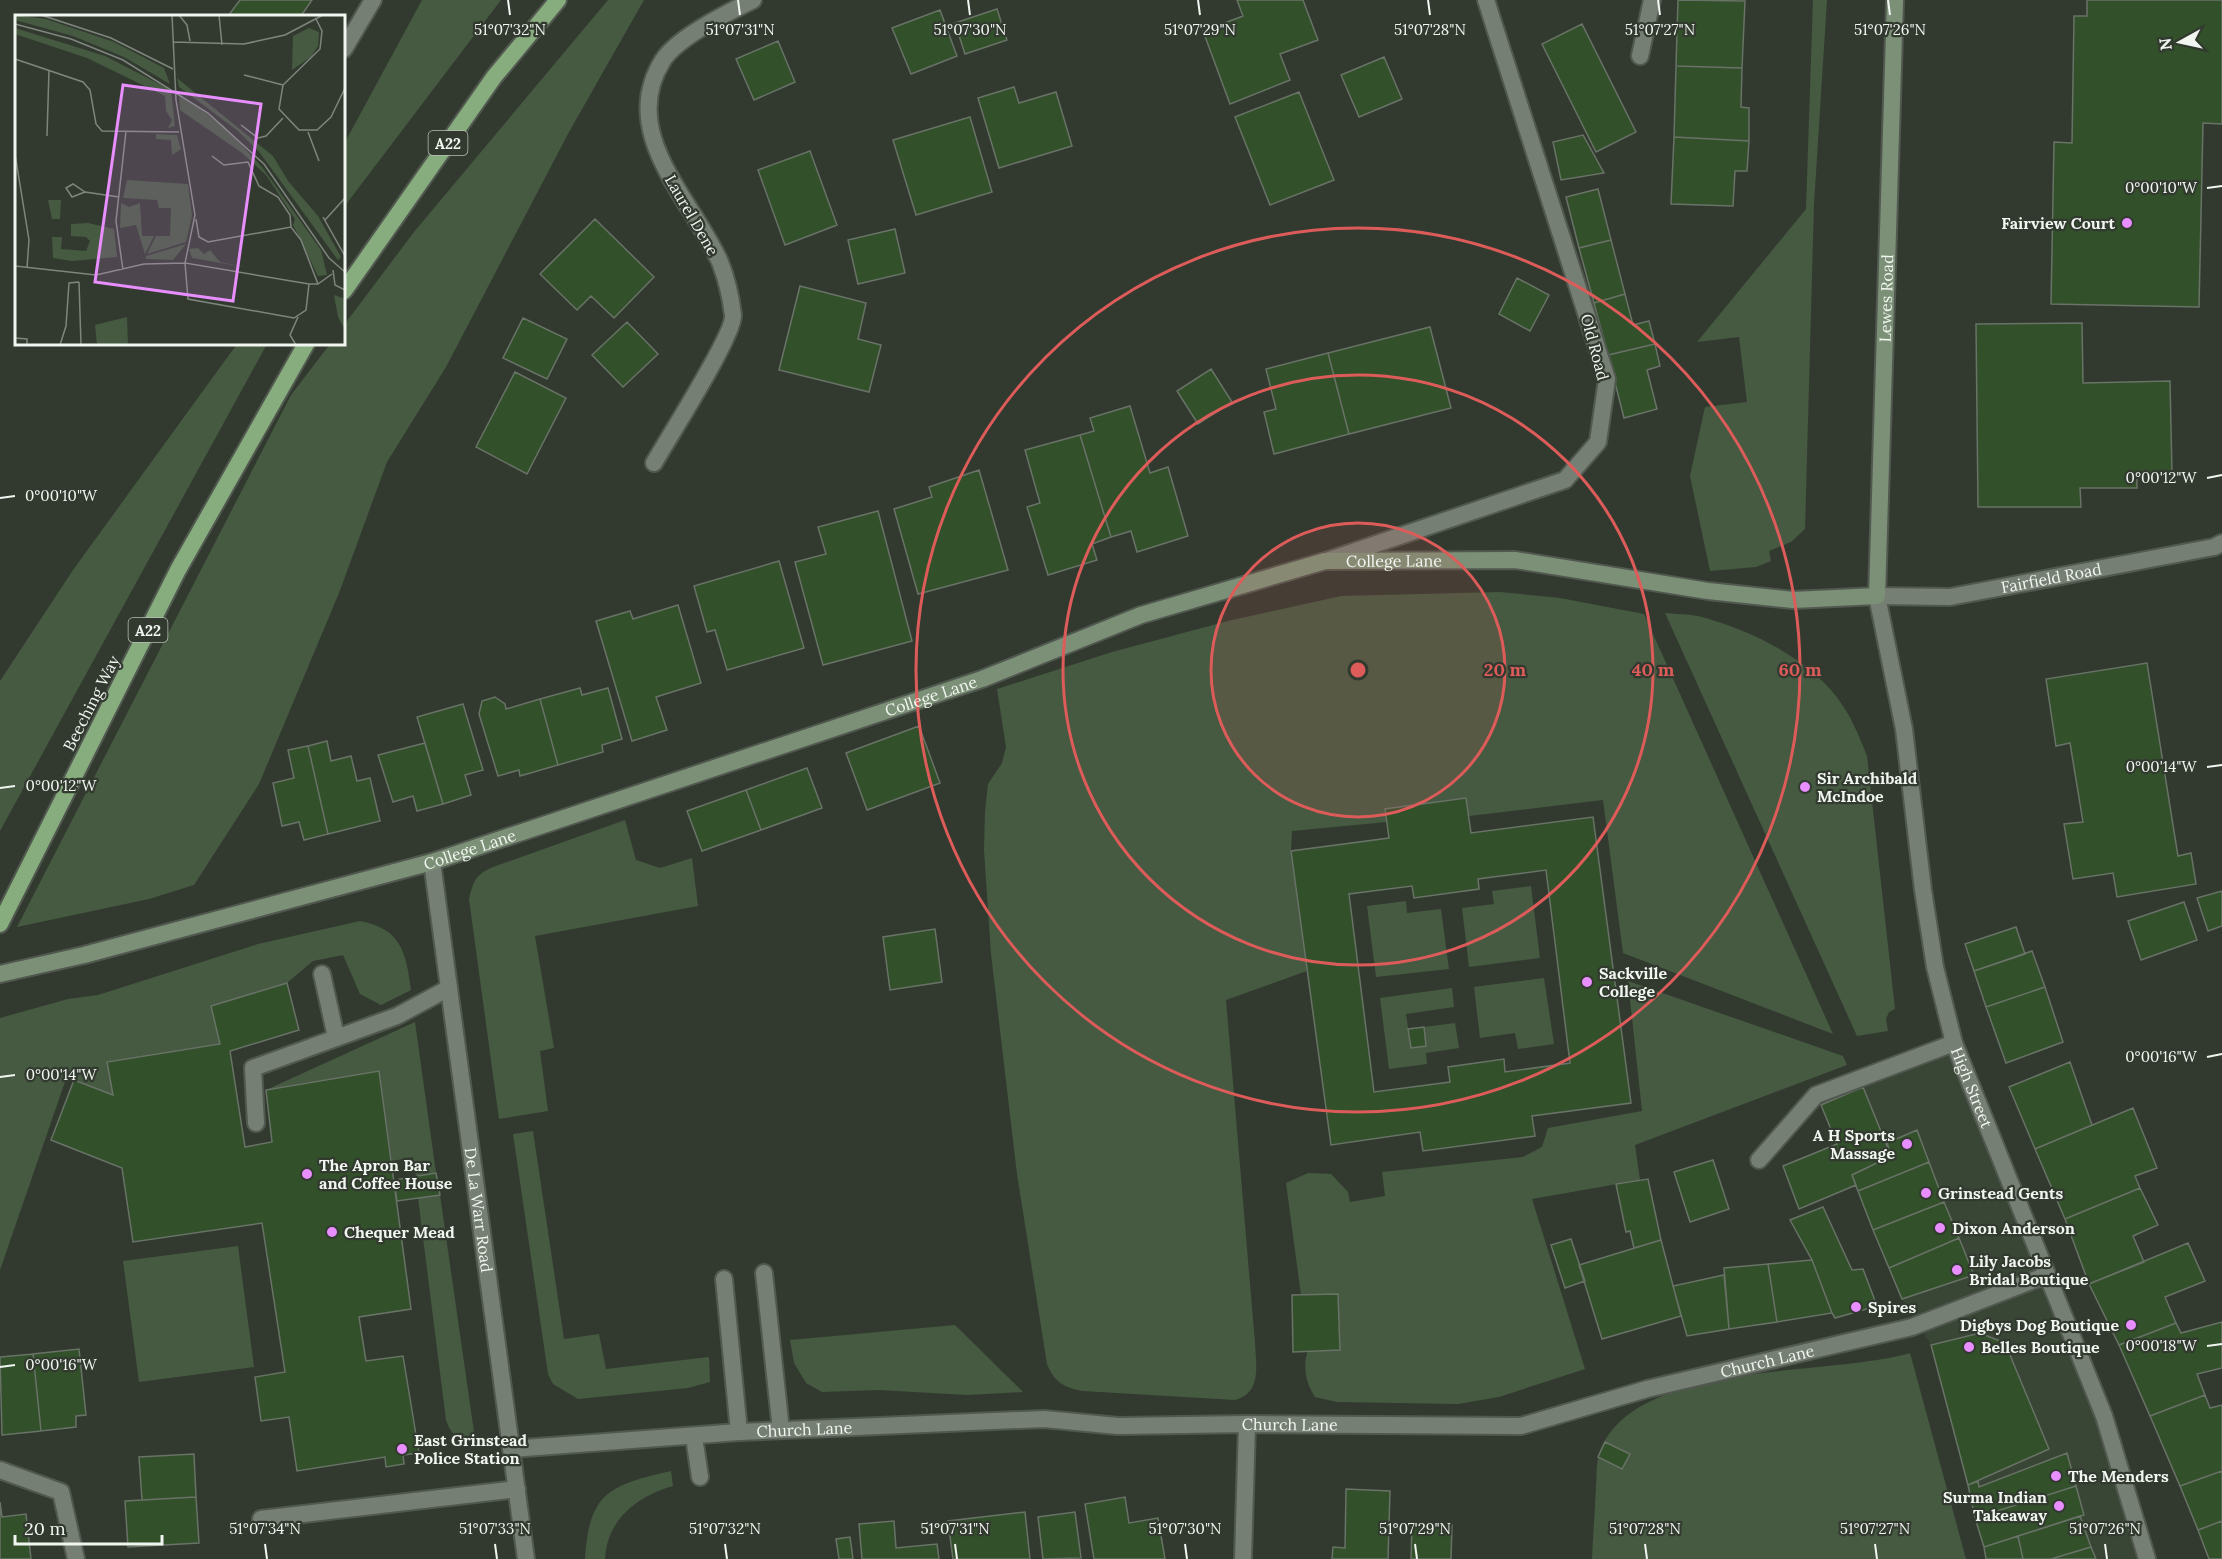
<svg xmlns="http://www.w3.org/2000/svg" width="2222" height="1559" font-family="Lora,serif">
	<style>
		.built { fill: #394535 }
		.green { fill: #465941 }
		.building { fill: #32502a; stroke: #697267; stroke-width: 1.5; fill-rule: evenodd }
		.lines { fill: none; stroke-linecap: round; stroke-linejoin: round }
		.service-casing { stroke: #51584f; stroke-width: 20 }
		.minor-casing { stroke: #51584f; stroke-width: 20 }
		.tertiary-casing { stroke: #51584f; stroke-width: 20 }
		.secondary-casing { stroke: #51584f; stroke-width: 20 }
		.trunk-casing { stroke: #51584f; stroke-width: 20 }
		.service { stroke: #767f74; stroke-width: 16 }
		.minor { stroke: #767f74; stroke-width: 16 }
		.tertiary { stroke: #767f74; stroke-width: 16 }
		.secondary { stroke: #7c9077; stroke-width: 16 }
		.trunk { stroke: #87ac7d; stroke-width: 16 }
		.ticks { fill: none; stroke: #f1f6f0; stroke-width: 2 }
		.ring { fill: none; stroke: #dd5c5a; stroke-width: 3 }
		.poi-dot { fill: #e88eff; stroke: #323a30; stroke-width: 2 }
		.labels { text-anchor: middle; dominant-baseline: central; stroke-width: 4.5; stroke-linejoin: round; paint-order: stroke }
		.shield { fill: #323a30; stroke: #b8beb6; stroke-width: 1.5 }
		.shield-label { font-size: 15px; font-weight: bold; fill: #f1f6f0 }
		.street-label { font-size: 16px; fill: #f1f6f0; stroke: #323a30 }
		.poi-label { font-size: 16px; font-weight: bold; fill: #f1f6f0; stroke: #323a30; text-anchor: start }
		.inset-road { fill: none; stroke: #7e857d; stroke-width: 1.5 }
		.view { fill: #e88eff; fill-opacity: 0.15; stroke: #e88eff; stroke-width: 3 }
		.inset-edge { fill: none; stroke: #f1f6f0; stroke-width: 3 }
		.ticks-label { font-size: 15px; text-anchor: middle; fill: #f1f6f0; stroke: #323a30; stroke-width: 4.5; stroke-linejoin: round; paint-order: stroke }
		.centre { fill: #dd5c5a; stroke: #323a30; stroke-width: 3 }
		.ring-label { font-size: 18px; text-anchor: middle; font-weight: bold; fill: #dd5c5a; stroke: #323a30; stroke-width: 4.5; stroke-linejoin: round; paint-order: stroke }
	</style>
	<rect width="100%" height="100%" fill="#323a30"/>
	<path class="built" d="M1954,1043L2047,1275L2147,1559H1986L1931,1345L1902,1299L1852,1175L1816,1095Z"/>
	<path class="green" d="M422,0H501L344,207V144Z
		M608,0H644L569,132L446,367L387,462L339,593L259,784L194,885L149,899L17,927L291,395L330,344H344V325L414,232Z
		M1813,0H1827L1814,204L1805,529L1791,542L1769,551L1771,561L1756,567L1710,571L1690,476L1705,407L1747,402L1739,337L1697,342L1806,209Z
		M237,344H267L0,831V681L73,570Z
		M1500,592L1560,598L1644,614L1833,1034L1623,953L1603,800L1469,816L1466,798L1385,809L1387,822L1292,831L1291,851L1307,971L1226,1000L1255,1343C1256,1365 1262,1393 1235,1400L1083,1391C1065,1388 1054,1382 1047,1364L1017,1174L991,954L984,850L985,811L988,784L1002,763L1006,747L997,689L1112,652L1228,621L1341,596Z
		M1665,613C1677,614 1690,614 1702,617C1751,630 1815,661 1843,706C1853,721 1860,738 1867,756L1895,1009L1889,1012L1886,1019L1888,1031L1857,1036Z
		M625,820L636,860L660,868L692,858L698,906L535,936L554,1048L540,1051L548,1111L499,1119L469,899C474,880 475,875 493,867Z
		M1531,886L1540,958L1469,967L1462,908L1494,904L1492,891Z
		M1406,901L1407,913L1441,909L1449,969L1376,977L1367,906Z
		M360,921C402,929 406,953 411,990L381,1005L360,994L343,955L313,961L287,983L211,1006L220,1044L107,1062L113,1095L67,1076L0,1270V1018L68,999L98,995L258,944Z
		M1544,978L1554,1044L1518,1049L1515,1033L1480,1038L1474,987Z
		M1628,981L1843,1056L1847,1065L1635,1145L1640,1180L1532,1199L1585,1369L1499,1397L1458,1404L1337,1402L1315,1397C1290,1359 1319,1328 1338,1294L1301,1295L1286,1183L1308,1173L1331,1174L1348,1192L1350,1202L1385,1196L1382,1172L1523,1157L1542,1147L1548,1128L1642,1111Z
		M1452,988L1454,1007L1406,1014L1411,1048L1426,1046L1424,1027L1455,1023L1459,1048L1426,1053L1427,1064L1389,1069L1380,998Z
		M415,1022L436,1173L416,1176L413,1157L392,1161L379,1072L266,1090Z
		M533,1131L564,1339L599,1334L606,1369L709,1357L710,1382L688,1388L578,1399L553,1384L548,1374L513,1134Z
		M440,1195L475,1439C459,1442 451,1435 446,1420L418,1198Z
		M238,1246L254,1367L139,1382L123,1261Z
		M955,1325L1023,1392L967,1395L879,1390L822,1392L806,1383L794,1363L790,1340Z
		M1910,1353L1966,1559H1592C1593,1535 1595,1510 1596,1486C1597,1476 1596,1464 1599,1454C1631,1359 1829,1377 1910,1353Z
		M671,1471L673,1486C638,1496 607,1519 605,1559H585C589,1491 611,1485 671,1471Z"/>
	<path class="building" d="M240,0H312L301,16H228Z
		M1237,0H1303L1318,40L1280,54L1290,80L1230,104L1203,31L1243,16Z
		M1678,0L1745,1L1742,68L1676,66Z
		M2087,0H2222V124L2203,123L2199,307L2051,304L2054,142L2072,143L2074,16H2087Z
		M997,9L1007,40L965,54L955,23Z
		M940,10L957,56L911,74L892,28Z
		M1582,24L1636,132L1596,152L1542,44Z
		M778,41L795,82L754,100L736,59Z
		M1384,57L1402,99L1359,117L1341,75Z
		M1676,66L1742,68L1741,107L1749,108V141L1674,137Z
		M1014,87L1019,103L1056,92L1072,146L999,168L978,98Z
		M1299,92L1334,180L1270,205L1235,117Z
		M970,117L992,192L916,215L893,140Z
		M1583,135L1604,173L1561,180L1553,142Z
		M1674,137L1749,141L1747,171H1735L1733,206L1671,204Z
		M810,151L837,225L785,245L758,170Z
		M1598,189L1611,240L1579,248L1566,197Z
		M595,219L654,277L614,318L591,296L577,310L540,274Z
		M895,229L905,273L858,284L848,240Z
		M1611,240L1625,294L1594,303L1579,248Z
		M1517,278L1549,295L1530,331L1499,314Z
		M800,286L866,303L858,339L881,345L869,392L779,370Z
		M1625,294L1633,325L1649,321L1655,344L1608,355L1594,303Z
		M523,318L567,339L547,379L503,358Z
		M627,322L658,354L623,387L592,355Z
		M2082,323L2083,383L2170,381L2172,474H2137V488H2080L2081,507H1978L1976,324Z
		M1430,327L1451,408L1349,434L1328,353Z
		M1655,344L1660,366L1647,370L1657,409L1624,418L1608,355Z
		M1328,353L1349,434L1274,454L1264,412L1276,409L1266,369Z
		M1211,369L1232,402L1198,424L1177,391Z
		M515,372L566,398L527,474L476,447Z
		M1130,406L1150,473L1168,467L1188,536L1137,552L1131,531L1111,537L1080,435L1094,431L1090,418Z
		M1080,435L1111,537L1092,544L1097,560L1048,575L1027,507L1040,503L1025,450Z
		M979,470L1008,570L918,594L894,509L932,497L929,487Z
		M878,511L912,641L823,665L795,562L826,554L818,527Z
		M779,561L804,648L727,670L715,630L707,632L694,586Z
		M678,605L701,683L656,697L667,730L632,741L596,621L630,611L633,619Z
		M2147,663L2178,856L2191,853L2196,884L2117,897L2113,873L2073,879L2064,824L2083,822L2070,743L2056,746L2046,679Z
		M580,688L582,695L608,688L622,739L602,745L603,752L558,765L540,699Z
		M495,697L505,704L506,709L540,699L558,765L520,776L519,770L498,776L479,714L482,701Z
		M463,704L483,770L465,775L471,795L443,804L417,717Z
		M919,726L940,783L867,810L846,753Z
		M327,741L331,761L351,756L357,781L370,778L380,821L328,834L308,746Z
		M425,743L443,804L417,811L413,796L393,802L378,755Z
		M308,746L328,834L304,840L299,822L282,826L273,783L294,778L288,750Z
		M807,768L822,808L761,830L746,790Z
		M746,790L761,830L702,851L687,811Z
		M1466,798L1471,833L1593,817L1631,1103L1532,1116L1535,1136L1423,1151L1420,1132L1331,1145L1291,851L1389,838L1385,809ZM1546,870L1570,1063L1505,1072L1504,1059L1448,1067L1450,1082L1374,1092L1349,894L1412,886L1414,898L1479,889L1478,879Z
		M2222,891V926L2208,931L2197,898Z
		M2184,902L2197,940L2141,960L2128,921Z
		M2016,927L2025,954L1974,971L1965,944Z
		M935,929L942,982L890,990L883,937Z
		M2032,951L2045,987L1986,1007L1974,971Z
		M287,983L299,1030L230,1051L245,1147L272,1142L266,1090L379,1071L411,1309L359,1317L366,1361L403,1356L419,1453L403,1455L404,1464L386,1467L385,1457L297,1471L289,1417L261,1421L255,1377L285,1372L262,1223L133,1242L122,1168L51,1140L74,1080L113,1095L107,1062L220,1044L211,1006Z
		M2045,987L2063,1042L2006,1063L1986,1007Z
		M1424,1027L1426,1046L1411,1048L1408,1029Z
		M2070,1062L2092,1125L2035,1149L2009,1087Z
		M1863,1087L1891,1156L1852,1175L1856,1185L1799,1209L1783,1166L1837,1144L1821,1105Z
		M2133,1108L2157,1168L2135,1176L2140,1188L2065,1219L2035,1149Z
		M1917,1130L1929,1162L1858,1191L1852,1175L1891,1156L1887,1143Z
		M1713,1160L1729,1209L1690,1222L1674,1172Z
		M1929,1162L1944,1202L1873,1230L1858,1191Z
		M436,1173L440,1195L397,1201L394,1180Z
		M1648,1179L1661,1240L1634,1248L1630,1231L1626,1232L1616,1184Z
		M2140,1188L2158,1225L2133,1236L2144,1262L2089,1284L2065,1219Z
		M1944,1202L1959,1238L1889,1268L1873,1230Z
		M1823,1207L1852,1270L1863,1269L1877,1306L1835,1318L1832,1313L1812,1260L1790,1220Z
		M1959,1238L1974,1275L1902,1299L1889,1268Z
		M1571,1239L1585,1281L1565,1288L1551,1245Z
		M1661,1240L1681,1316L1602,1339L1579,1265Z
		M2188,1243L2205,1281L2165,1297L2176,1323L2119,1345L2089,1284Z
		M1812,1260L1832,1313L1777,1322L1768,1264Z
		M1768,1264L1777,1322L1729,1329L1724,1268Z
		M1724,1275L1729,1329L1687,1336L1673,1286Z
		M1338,1294L1340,1350L1293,1352L1292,1295Z
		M2222,1322V1368L2197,1374L2205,1395L2150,1416L2119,1345L2176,1323L2181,1333Z
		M1980,1333L2005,1343L2049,1449L1968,1485L1931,1345Z
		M79,1349L86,1415L76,1416V1427L41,1431L33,1354Z
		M33,1354L41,1431L2,1435L0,1357Z
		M2205,1395L2210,1408L2222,1405V1471L2180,1486L2150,1416Z
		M1605,1442L1630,1454L1622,1469L1598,1457Z
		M2067,1453L2076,1486L1975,1518L1968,1485L1978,1481L1979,1487Z
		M194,1454L196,1497L142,1500L139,1457Z
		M2222,1471V1521L2198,1530L2180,1486Z
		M2076,1486L2084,1515L1984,1547L1975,1518Z
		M1346,1489L1390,1491L1388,1559H1332L1333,1547L1345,1548Z
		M196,1497L199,1543L128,1547L125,1501Z
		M1125,1497L1129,1523L1158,1518L1165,1559H1094L1085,1504Z
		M0,1502L2,1517L26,1514L31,1559H0Z
		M1025,1512L1030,1559H953L948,1521Z
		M1075,1512L1081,1558L1043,1559L1038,1517Z
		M2080,1516L2091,1547L2051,1559H2023L2018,1536Z
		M894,1521L896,1548L937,1544L939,1559H862L859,1524Z
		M2222,1521V1559H2209L2198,1530Z
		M1412,1524L1452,1525L1451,1559H1411Z
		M2018,1536L2023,1559H1986L1984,1547Z
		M850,1537L853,1559H839L836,1539Z
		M2091,1547L2096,1559H2051Z"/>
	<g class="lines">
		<defs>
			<path id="service" d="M1640,56L1652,0
				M322,974L336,1037
				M256,1123L253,1068L397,1016L449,988
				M1759,1160L1816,1095L1954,1043
				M764,1273L781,1430
				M724,1279L739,1432
				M694,1437L700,1477
				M0,1470L61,1492L76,1559
				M261,1519L517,1489"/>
			<g id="minor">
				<path d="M344,49L373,0"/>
				<path d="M654,463C667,440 735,334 733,315C731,299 726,277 720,262C692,199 617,133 663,60C678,37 729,12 753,0"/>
				<path d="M1329,560L1565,480L1598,442L1607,379L1486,0"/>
				<path id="s1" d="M1877,596L1950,597L2214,547L2222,543"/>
				<path id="s2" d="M432,862L526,1559"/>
				<path id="s3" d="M511,1449L739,1432L1044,1419L1118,1426L1247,1424L1521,1426L1647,1389L1912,1327L2047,1275"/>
				<path d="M1243,1559L1247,1424"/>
			</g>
			<g id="tertiary">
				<path id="s4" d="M1877,596L1904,729L1923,890L1935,967L1954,1043L2104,1416L2147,1559"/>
			</g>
			<g id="secondary">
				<path id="s5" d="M0,974L84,955L432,862L982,679L1141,615L1325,561L1515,560L1708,591L1793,600L1877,596L1895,0"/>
			</g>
			<path id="trunk" d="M344,291L494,77L558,0
				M0,924L178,570L306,344"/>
		</defs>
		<use href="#service" class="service-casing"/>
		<use href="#minor" class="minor-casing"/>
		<use href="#tertiary" class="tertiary-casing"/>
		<use href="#secondary" class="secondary-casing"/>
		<use href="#trunk" class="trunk-casing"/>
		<use href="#service" class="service"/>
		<use href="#minor" class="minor"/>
		<use href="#tertiary" class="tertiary"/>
		<use href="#secondary" class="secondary"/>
		<use href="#trunk" class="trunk"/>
	</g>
	<path class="ticks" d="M508,0L510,15M738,0L740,15M968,0L970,15M1198,0L1200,15M1428,0L1430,15M1658,0L1660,15M1888,0L1890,15M2207,188L2222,186M2207,478L2222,475M0,498L15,496M2207,767L2222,765M0,788L15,786M2207,1057L2222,1054M0,1077L15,1075M2207,1346L2222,1344M0,1367L15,1365M265,1544L267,1559M495,1544L497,1559M725,1544L727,1559M955,1544L957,1559M1185,1544L1187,1559M1415,1544L1417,1559M1645,1544L1647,1559M1875,1544L1877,1559M2105,1544L2107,1559"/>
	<circle cx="1358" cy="670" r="147" fill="#dd5c5a" fill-opacity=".12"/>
	<g class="ring">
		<circle cx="1358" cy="670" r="147"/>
		<circle cx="1358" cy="670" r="295"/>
		<circle cx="1358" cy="670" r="442"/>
	</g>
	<g class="poi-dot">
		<circle cx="2127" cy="223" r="6"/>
		<circle cx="1805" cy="787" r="6"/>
		<circle cx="1587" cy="982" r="6"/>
		<circle cx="1907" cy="1144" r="6"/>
		<circle cx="307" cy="1174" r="6"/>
		<circle cx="1926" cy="1193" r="6"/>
		<circle cx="1940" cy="1228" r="6"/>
		<circle cx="332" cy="1232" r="6"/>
		<circle cx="1957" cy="1270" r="6"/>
		<circle cx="1856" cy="1307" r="6"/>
		<circle cx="2131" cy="1325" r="6"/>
		<circle cx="1969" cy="1347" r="6"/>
		<circle cx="402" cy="1449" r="6"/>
		<circle cx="2056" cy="1476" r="6"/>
		<circle cx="2059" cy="1506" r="6"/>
	</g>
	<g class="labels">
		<g class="shield">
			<rect x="428.5" y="131" width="39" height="24" rx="4.5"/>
			<rect x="128.5" y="618" width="39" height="24" rx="4.5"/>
		</g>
		<g class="shield-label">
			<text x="448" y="143">A22</text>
			<text x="148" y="630">A22</text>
		</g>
		<g class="street-label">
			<text transform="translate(692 215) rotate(60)">Laurel Dene</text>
			<text stroke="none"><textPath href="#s5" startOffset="2242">Lewes Road</textPath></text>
			<text transform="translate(1595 347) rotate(75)">Old Road</text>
			<text stroke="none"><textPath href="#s5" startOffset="1458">College Lane</textPath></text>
			<text stroke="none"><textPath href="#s1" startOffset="176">Fairfield Road</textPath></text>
			<text stroke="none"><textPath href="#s5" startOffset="972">College Lane</textPath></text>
			<text transform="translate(91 703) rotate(-63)">Beeching Way</text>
			<text stroke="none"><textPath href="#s5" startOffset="486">College Lane</textPath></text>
			<text stroke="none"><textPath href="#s4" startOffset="502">High Street</textPath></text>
			<text stroke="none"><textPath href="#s2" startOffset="351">De La Warr Road</textPath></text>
			<text stroke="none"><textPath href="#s3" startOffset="1266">Church Lane</textPath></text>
			<text stroke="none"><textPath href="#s3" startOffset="780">Church Lane</textPath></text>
			<text stroke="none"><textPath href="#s3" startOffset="294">Church Lane</textPath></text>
		</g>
		<g class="poi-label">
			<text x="2115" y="223" text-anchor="end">Fairview Court</text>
			<text x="1817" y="778">Sir Archibald<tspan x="1817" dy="18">McIndoe</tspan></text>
			<text x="1599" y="973">Sackville<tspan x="1599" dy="18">College</tspan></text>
			<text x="1895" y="1135" text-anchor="end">A H Sports<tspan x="1895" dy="18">Massage</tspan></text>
			<text x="319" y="1165">The Apron Bar<tspan x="319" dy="18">and Coffee House</tspan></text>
			<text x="1938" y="1193">Grinstead Gents</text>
			<text x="1952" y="1228">Dixon Anderson</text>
			<text x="344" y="1232">Chequer Mead</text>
			<text x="1969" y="1261">Lily Jacobs<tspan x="1969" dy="18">Bridal Boutique</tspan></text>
			<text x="1868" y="1307">Spires</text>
			<text x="2119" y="1325" text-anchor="end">Digbys Dog Boutique</text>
			<text x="1981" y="1347">Belles Boutique</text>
			<text x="414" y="1440">East Grinstead<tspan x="414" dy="18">Police Station</tspan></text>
			<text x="2068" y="1476">The Menders</text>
			<text x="2047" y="1497" text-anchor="end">Surma Indian<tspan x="2047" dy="18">Takeaway</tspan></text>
		</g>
	</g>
	<g transform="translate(15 15)">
		<rect width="330" height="330" fill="#323a30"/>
		<path d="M0,0L31,4L99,27L149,53L155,69L109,42L58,21L0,5ZM0,13L90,41L156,75L160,111L153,113L157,105L151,96L150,81L72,43L0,19ZM294,13L304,17L303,31L296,42L277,55L278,21ZM162,63L258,141L273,166L303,201L326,242L323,245L245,138L223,116L164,72ZM164,79L208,110L247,152L306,235L312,260L303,261L278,210L280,204L251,160L227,138L165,95ZM141,119L162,120L166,134L157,140L156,125L141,124ZM112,165L173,169L177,201L171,227L132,239L141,221H155L156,193H144L142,185L108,183ZM33,185H46L45,204H37ZM106,188L114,192L125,188L127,221H139L130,239L121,210L105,213ZM73,208L99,214L102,242L57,246L38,243L37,222H47L46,234L71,236L75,226L71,222L56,221V209ZM171,229L158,245L131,244V241ZM183,233L189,239L195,235L205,247L235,253L177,243L174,234ZM319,280L330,284V315L323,302ZM112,302L113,330H82L80,310Z" fill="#465941"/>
		<path class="inset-road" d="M26,0L96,23L158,54M157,0L161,85L180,200L170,248L294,269H303L317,259M164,0L172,10L175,26M204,0L207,30M301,4L307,16L305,34L268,70L264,94L284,115H302L316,102L330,73M0,9L56,24L108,45L193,98L249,149L314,243L330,257M158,27L229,29L270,20L308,0M0,44L68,67L75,75L81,109L87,116L164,117M229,60L268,70M226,110L243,123L251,121L268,103M293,117L304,146M32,121L34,55M0,139L14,225L12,253M197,141L209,150L233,147L244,171L263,182L275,200L276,212M70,177L57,182L51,173L58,169L70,177L104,182M308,202L330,241M181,204L184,222L193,227L276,212L286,225L303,269M310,205L330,183M0,251L81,260L129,249L170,248L173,284L279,303L291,295L294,269M108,255L101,206L111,116M318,255L320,270L330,275M64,267L66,330M0,323L12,324V330M45,330L51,311L54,268L64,267M281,330L275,320L283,302"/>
		<path class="view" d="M108,70L246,89L218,286L80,267Z"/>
		<rect width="330" height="330" class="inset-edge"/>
	</g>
	<g class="ticks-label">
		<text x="510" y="35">51°07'32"N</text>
		<text x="740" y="35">51°07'31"N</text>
		<text x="970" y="35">51°07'30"N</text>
		<text x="1200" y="35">51°07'29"N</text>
		<text x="1430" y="35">51°07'28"N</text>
		<text x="1660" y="35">51°07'27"N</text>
		<text x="1890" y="35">51°07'26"N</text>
		<text x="2161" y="193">0°00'10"W</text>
		<text x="2161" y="483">0°00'12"W</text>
		<text x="61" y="501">0°00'10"W</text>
		<text x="2161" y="772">0°00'14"W</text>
		<text x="61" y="791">0°00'12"W</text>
		<text x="2161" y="1062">0°00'16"W</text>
		<text x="61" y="1080">0°00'14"W</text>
		<text x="2161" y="1351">0°00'18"W</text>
		<text x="61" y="1370">0°00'16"W</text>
		<text x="265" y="1534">51°07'34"N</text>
		<text x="495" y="1534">51°07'33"N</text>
		<text x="725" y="1534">51°07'32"N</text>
		<text x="955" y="1534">51°07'31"N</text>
		<text x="1185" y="1534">51°07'30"N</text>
		<text x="1415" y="1534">51°07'29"N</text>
		<text x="1645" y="1534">51°07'28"N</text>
		<text x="1875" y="1534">51°07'27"N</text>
		<text x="2105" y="1534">51°07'26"N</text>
	</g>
	<circle cx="1358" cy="670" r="9" class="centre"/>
	<g class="ring-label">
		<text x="1505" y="676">20 m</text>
		<text x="1653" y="676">40 m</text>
		<text x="1800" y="676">60 m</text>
	</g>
	<g transform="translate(2180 42) rotate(262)" stroke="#323a30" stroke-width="4.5" paint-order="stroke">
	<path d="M0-4.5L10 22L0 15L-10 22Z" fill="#f1f6f0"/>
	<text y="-9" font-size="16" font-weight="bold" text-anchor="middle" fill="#f1f6f0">N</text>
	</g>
	<path d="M15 1535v9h147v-9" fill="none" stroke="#f1f6f0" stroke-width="3"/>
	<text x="24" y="1535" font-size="18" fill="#f1f6f0" stroke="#323a30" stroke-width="4.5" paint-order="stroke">20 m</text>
</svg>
